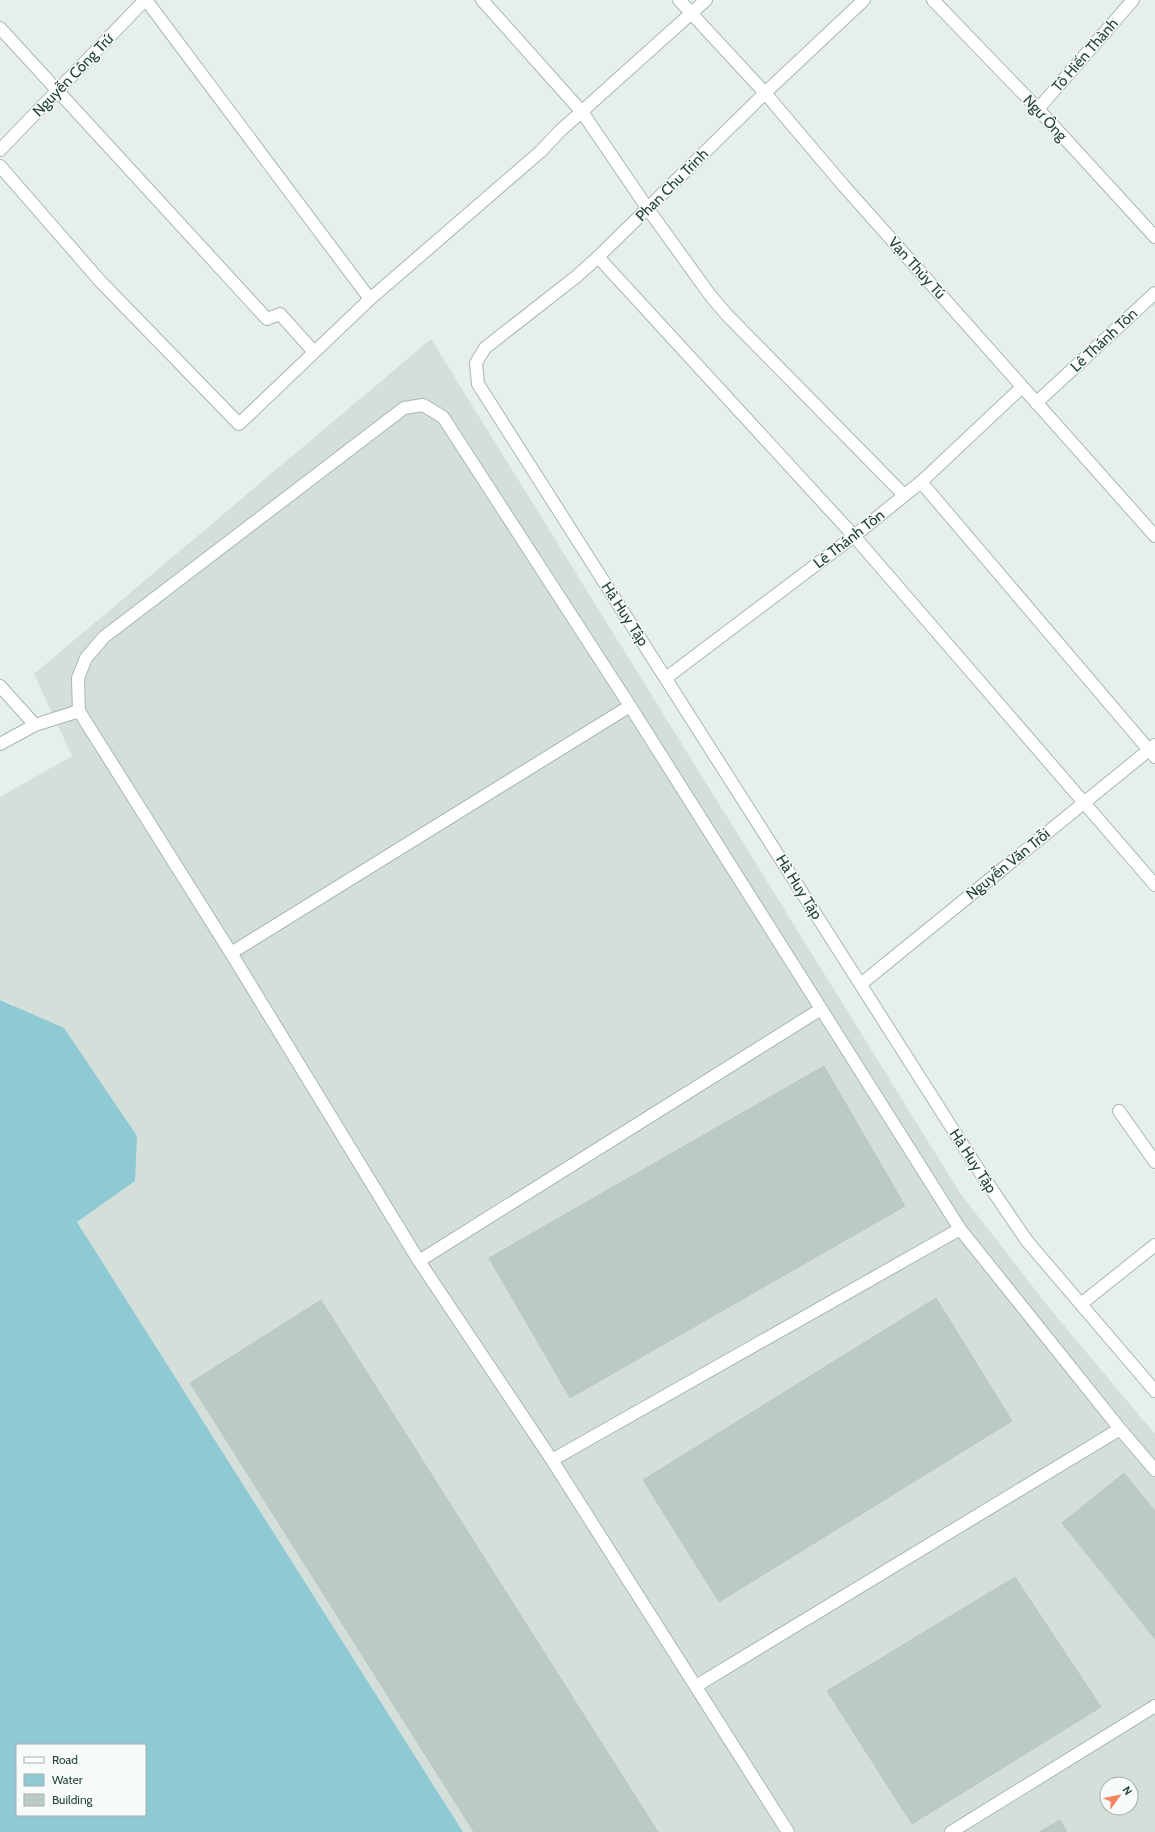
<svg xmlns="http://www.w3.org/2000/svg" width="1155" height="1832" font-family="Cabin,sans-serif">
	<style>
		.built { fill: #d4dfda; fill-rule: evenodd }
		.water { fill: #8ec9d4; fill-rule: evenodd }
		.building { fill: #bbcac4; stroke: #b8c9c2 }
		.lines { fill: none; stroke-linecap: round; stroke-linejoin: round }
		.lane-casing { stroke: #a8b8b2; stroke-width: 14 }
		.street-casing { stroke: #a8b8b2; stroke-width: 14 }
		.lane { stroke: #fff; stroke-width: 12 }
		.street { stroke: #fff; stroke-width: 12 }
		.labels { text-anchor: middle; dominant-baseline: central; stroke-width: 3; stroke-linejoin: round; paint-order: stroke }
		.street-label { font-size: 15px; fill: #24423a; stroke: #f7fbf9 }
	</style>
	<rect width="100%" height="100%" fill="#e6efeb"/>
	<path class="built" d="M431,339L960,1193L1051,1310L1155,1434V1832H463L77,1222L135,1181L13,1004L0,1000V797L72,756L34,674ZM1107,1784H1131V1808H1107Z"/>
	<path class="water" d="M0,1000L64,1028L137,1136L135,1181L77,1222L463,1832H0ZM17,1745H145V1815H17Z"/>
	<path class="building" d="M824,1066L905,1206L570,1398L489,1258Z
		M936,1298L1012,1421L719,1602L643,1480Z
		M321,1300L658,1832H474L190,1383Z
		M1124,1473L1155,1511V1639L1062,1523Z
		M1015,1577L1101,1707L912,1824L827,1691Z
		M1060,1820L1067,1832H1039Z"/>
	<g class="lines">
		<defs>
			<path id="lane" d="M482,0L582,112L648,209L710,295L727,315L904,495
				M0,28L267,319L280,314L314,352
				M0,166L100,281L239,424L370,299L146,0
				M598,257L854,536L1155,885
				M921,482L1155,757
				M231,953L630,706
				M861,984L1155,745
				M1119,1111L1155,1162
				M419,1261L821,1009
				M1081,1304L1155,1245
				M552,1460L960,1229
				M696,1686L1120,1429
				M788,1832L552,1460L419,1261L231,953L79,711L78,678L86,658L104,637L404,408L423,405L443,417L630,706L960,1229L1120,1429L1155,1470
				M951,1832L1155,1706"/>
			<path id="street" d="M679,0L765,93L843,185L1155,536
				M864,0L765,93L598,257L577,276L485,348L476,363L478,384L980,1172L1027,1241L1155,1391
				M933,0L1038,109L1155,237
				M1038,109L1133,0
				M0,150L145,0
				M370,299L540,152L560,131L706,0
				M1036,403L1155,293
				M666,678L854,536L921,482L1022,387
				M0,686L35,725
				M0,744L35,725L79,711"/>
		</defs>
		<use href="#lane" class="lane-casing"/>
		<use href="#street" class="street-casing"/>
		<use href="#lane" class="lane"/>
		<use href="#street" class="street"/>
	</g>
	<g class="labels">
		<g class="street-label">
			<text transform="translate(1085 55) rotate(-49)">Tô Hiến Thành</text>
			<text transform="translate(73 75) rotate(-46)">Nguyễn Công Trứ</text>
			<text transform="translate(1045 118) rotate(47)">Ngư Ông</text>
			<text transform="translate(672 185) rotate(-45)">Phan Chu Trinh</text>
			<text transform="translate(917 268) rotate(48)">Vạn Thủy Tú</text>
			<text transform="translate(1104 340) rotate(-43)">Lê Thánh Tôn</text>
			<text transform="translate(849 539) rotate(-38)">Lê Thánh Tôn</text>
			<text transform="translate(625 614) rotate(57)">Hà Huy Tập</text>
			<text transform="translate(1008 864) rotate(-39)">Nguyễn Văn Trỗi</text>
			<text transform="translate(799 887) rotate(58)">Hà Huy Tập</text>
			<text transform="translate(973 1161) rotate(57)">Hà Huy Tập</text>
		</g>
	</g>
	<rect x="16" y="1744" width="130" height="72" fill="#f7fbf9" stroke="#a3b1ad"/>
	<rect x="24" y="1757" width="20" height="6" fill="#ffffff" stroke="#a3b1ad"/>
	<text x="52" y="1764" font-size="12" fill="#24423a">Road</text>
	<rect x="24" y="1774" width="20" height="12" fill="#8ec9d4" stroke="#a3b1ad"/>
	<text x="52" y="1784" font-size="12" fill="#24423a">Water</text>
	<rect x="24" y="1794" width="20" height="12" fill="#bbcac4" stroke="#a3b1ad"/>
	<text x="52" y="1804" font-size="12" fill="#24423a">Building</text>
	<g transform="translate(1119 1796) rotate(57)"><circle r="19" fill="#f7fbf9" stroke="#a3b1ad"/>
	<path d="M0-3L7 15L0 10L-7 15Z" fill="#f4845f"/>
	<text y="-6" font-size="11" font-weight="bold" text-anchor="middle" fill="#24423a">N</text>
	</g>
</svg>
